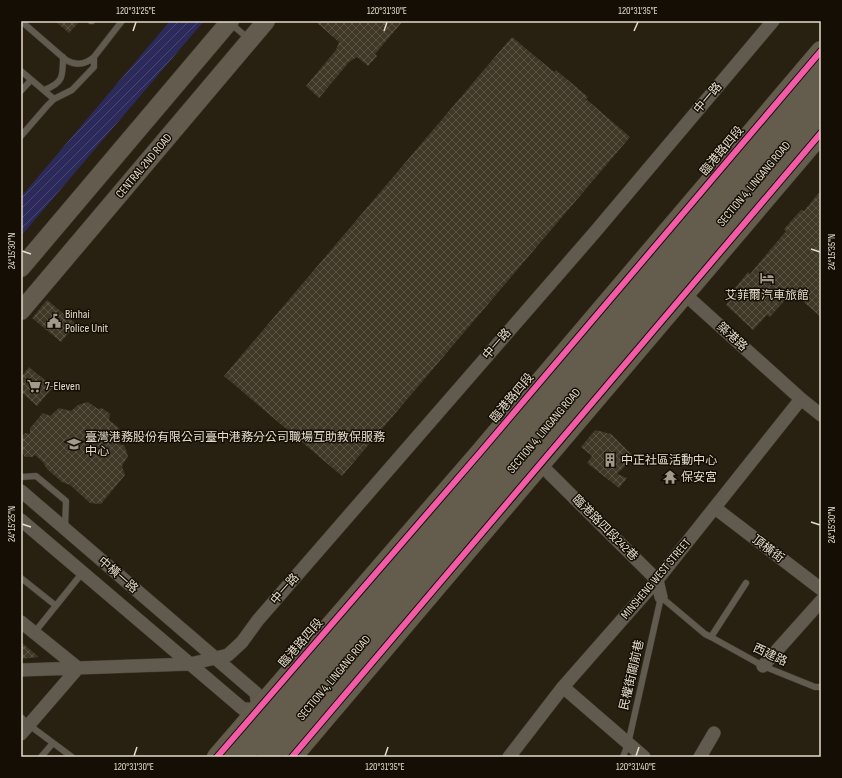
<svg xmlns="http://www.w3.org/2000/svg" width="842" height="778" font-family="'Sofia Sans Condensed','Noto Sans TC',sans-serif">
	<style>
		.garden { fill: url(#garden-furrows) }
		.building { fill: url(#building-cross-hatch) }
		.lines { fill: none; stroke-linecap: round; stroke-linejoin: round }
		.lane-casing { stroke: #3f392f; stroke-width: 7 }
		.street-casing { stroke: #3f392f; stroke-width: 14 }
		.secondary-casing { stroke: #3f392f; stroke-width: 19 }
		.primary-casing { stroke: #3f392f; stroke-width: 21 }
		.lane { stroke: #605a4f; stroke-width: 6 }
		.street { stroke: #605a4f; stroke-width: 13 }
		.secondary { stroke: #625b4e; stroke-width: 18 }
		.primary { stroke: #645c4c; stroke-width: 20 }
		.cycleway-casing { stroke: #140e04; stroke-width: 8 }
		.cycleway { stroke: #f35aa7; stroke-width: 6 }
		.ticks { fill: none; stroke: #e5dccc; stroke-width: 1.5 }
		.labels { text-anchor: middle; dominant-baseline: central; stroke-width: 3; stroke-linejoin: round; paint-order: stroke }
		.street-label { font-size: 12px; fill: #e5dccc; stroke: #140e04 }
		.poi-label { font-size: 12px; fill: #e5dccc; stroke: #140e04; text-anchor: start }
		.neatline { fill: none; stroke: #e5dccc; stroke-width: 1.5 }
		.ticks-label { font-size: 10px; text-anchor: middle; fill: #e5dccc }
	</style>
	<defs>
		<pattern id="garden-furrows" width="10" height="10" patternUnits="userSpaceOnUse"><rect width="10" height="10" fill="#2b2a5b"/><path d="M-1 1l2-2M0 10L10 0M9 11l2-2" fill="none" stroke="#4a4871"/></pattern>
		<pattern id="building-cross-hatch" width="8" height="8" patternUnits="userSpaceOnUse"><rect width="8" height="8" fill="#403827"/><path d="M0 0l8 8M0 8l8-8" fill="none" stroke="#5b5445"/></pattern>
	</defs>
	<rect width="100%" height="100%" fill="#282011"/>
	<path class="garden" d="M170,21H204L21,236V197Z"/>
	<path class="building" d="M55,21H80L69,33Z
		M315,21H403L375,54L377,56L368,66L357,57L349,62L319,98L306,86L336,50L339,42Z
		M512,37L554,72L556,70L588,97L586,99L630,137L342,476L224,376Z
		M821,190V317L792,292L770,317L767,315L753,330L726,305L734,294L732,292L748,272L750,274L786,231L784,229L801,210L804,211Z
		M47,300L76,324L61,342L32,318Z
		M29,367L53,387L37,406L21,392V377Z
		M88,402L98,409L102,408L110,414L109,420L119,428L117,437L121,445H124L128,456L122,466L125,475L101,504L90,503L70,485L62,482L47,469L43,462L35,455L32,457H25L21,450V438L25,433L30,434V428L43,413L50,416L59,408L71,411L78,405Z
		M595,430L611,434L634,457L617,474L627,478L619,488L587,463L592,456L581,447Z
		M21,642L39,657L21,659Z"/>
	<g class="lines">
		<defs>
			<path id="lane" d="M21,21L66,60C76,66 85,65 94,57L122,21
				M91,21H92
				M230,23L249,39
				M21,71L54,99
				M44,90C63,83 63,77 63,57
				M21,91L31,80
				M21,136L47,106L54,99L72,90L94,67V57
				M21,477L36,476L66,501L65,527
				M21,578L55,605
				M34,633L83,572
				M711,637L746,583
				M21,717L29,725L72,757
				M41,757L53,743
				M623,757L628,744L661,597L705,634L711,637L763,666L815,687H821"/>
			<path id="street" d="M679,289L801,399L821,415
				M540,464L657,580L661,597
				M21,491L256,693L258,709
				M715,508L821,589
				M21,520L243,709H258
				M21,622L78,668
				M763,666L821,601
				M21,670L190,664L228,655L242,642L258,620L595,232L773,21
				M563,687L644,757
				M21,734L78,668
				M509,757L563,687L657,580L801,399
				M700,757L714,733"/>
			<path id="secondary" d="M21,268L230,21
				M21,311L266,21"/>
			<path id="primary" d="M217,757L478,455L821,51
				M242,757L491,466L821,78
				M267,757L821,105
				M292,757L821,133"/>
		</defs>
		<use href="#lane" class="lane-casing"/>
		<use href="#street" class="street-casing"/>
		<use href="#secondary" class="secondary-casing"/>
		<use href="#primary" class="primary-casing"/>
		<use href="#lane" class="lane"/>
		<use href="#street" class="street"/>
		<use href="#secondary" class="secondary"/>
		<use href="#primary" class="primary"/>
		<defs>
			<path id="cycleway" d="M217,757L478,455L821,51
				M292,757L821,133"/>
		</defs>
		<use href="#cycleway" class="cycleway-casing"/>
		<use href="#cycleway" class="cycleway"/>
	</g>
	<path class="ticks" d="M133,31L136,22M384,31L387,22M634,31L638,22M811,249L820,252M22,251L31,254M811,522L820,525M22,524L31,527M134,756L137,747M385,756L388,747M636,756L639,747"/>
	<defs>
		<symbol id="hotel-bare" viewBox="-9 -9 18 18"><path d="M-6-4.5h1.5V1H6V5H4.5V3h-9V5H-6ZM-4 0a1.8 1.8 0 1 1 3.6 0ZM.5 0V-2.5h3Q6-2.5 6 0Z" fill="#a39a8b" stroke="#140e04" stroke-width="2.5" paint-order="stroke"/></symbol>
		<symbol id="civic-bare" viewBox="-9 -9 18 18"><path d="M-.6-6.5H3V-4.5H.6V-3L4-1V1h2V6H-6V1h2V-1L-.6-3ZM-1.2 2.5V6h2.4V2.5Z" fill="#a39a8b" stroke="#140e04" stroke-width="2.5" paint-order="stroke"/></symbol>
		<symbol id="supermarket-bare" viewBox="-9 -9 18 18"><path d="M-6-5.5h2.5l.6 2H6L4.5 2H-2.5L-4.4-4H-6ZM-1.5 3.2a1.3 1.3 0 1 0 .1 0ZM3 3.2a1.3 1.3 0 1 0 .1 0Z" fill="#a39a8b" stroke="#140e04" stroke-width="2.5" paint-order="stroke"/></symbol>
		<symbol id="school-bare" viewBox="-9 -9 18 18"><path d="M0-5L7-2L0 1L-7-2ZM-4 1L0 2.5L4 1V4Q0 6-4 4Z" fill="#a39a8b" stroke="#140e04" stroke-width="2.5" paint-order="stroke"/></symbol>
		<symbol id="building-bare" viewBox="-9 -9 18 18"><path d="M-4-6H4V6H1V3H-1V6H-4ZM-2.5-4.3h1.7v1.8h-1.7ZM.8-4.3h1.7v1.8H.8ZM-2.5-1h1.7V.8h-1.7ZM.8-1h1.7V.8H.8Z" fill="#a39a8b" stroke="#140e04" stroke-width="2.5" paint-order="stroke"/></symbol>
		<symbol id="temple-bare" viewBox="-9 -9 18 18"><path d="M0-6L5-2H3V0L6.5 2.5H4V6H1.5V3h-3V6H-4V2.5H-6.5L-3 0V-2H-5Z" fill="#a39a8b" stroke="#140e04" stroke-width="2.5" paint-order="stroke"/></symbol>
	</defs>
	<g fill-rule="evenodd">
		<use href="#hotel-bare" x="757" y="268" width="20" height="20"/>
		<use href="#civic-bare" x="44" y="311" width="20" height="20"/>
		<use href="#supermarket-bare" x="24" y="376" width="20" height="20"/>
		<use href="#school-bare" x="64" y="434" width="20" height="20"/>
		<use href="#building-bare" x="600" y="450" width="20" height="20"/>
		<use href="#temple-bare" x="660" y="467" width="20" height="20"/>
	</g>
	<g class="labels">
		<g class="street-label">
			<text transform="translate(708 98) rotate(-50)">中一路</text>
			<text transform="translate(722 151) rotate(-50)">臨港路四段</text>
			<text transform="translate(144 166) rotate(-50)">CENTRAL 2ND ROAD</text>
			<text transform="translate(754 184) rotate(-50)">SECTION 4, LINGANG ROAD</text>
			<text transform="translate(732 337) rotate(42)">築港路</text>
			<text transform="translate(497 344) rotate(-49)">中一路</text>
			<text transform="translate(512 398) rotate(-50)">臨港路四段</text>
			<text transform="translate(544 431) rotate(-50)">SECTION 4, LINGANG ROAD</text>
			<text transform="translate(605 528) rotate(45)">臨港路四段242巷</text>
			<text transform="translate(768 549) rotate(37)">頂橫街</text>
			<text transform="translate(118 575) rotate(41)">中橫一路</text>
			<text transform="translate(656 579) rotate(-50)">MINSHENG WEST STREET</text>
			<text transform="translate(285 589) rotate(-49)">中一路</text>
			<text transform="translate(301 643) rotate(-49)">臨港路四段</text>
			<text transform="translate(770 655) rotate(25)">西建路</text>
			<text transform="translate(632 675) rotate(-77)">民權街關前巷</text>
			<text transform="translate(334 678) rotate(-50)">SECTION 4, LINGANG ROAD</text>
		</g>
		<g class="poi-label">
			<text x="767" y="295" text-anchor="middle">艾菲爾汽車旅館</text>
			<text x="65" y="314">Binhai<tspan x="65" dy="14">Police Unit</tspan></text>
			<text x="45" y="386">7-Eleven</text>
			<text x="85" y="437">臺灣港務股份有限公司臺中港務分公司職場互助教保服務<tspan x="85" dy="14">中心</tspan></text>
			<text x="621" y="460">中正社區活動中心</text>
			<text x="681" y="477">保安宮</text>
		</g>
	</g>
	<rect width="842" height="778" fill="none" stroke="#140e04" stroke-width="44"/>
	<rect x="22" y="22" width="798" height="734" class="neatline"/>
	<g class="ticks-label">
		<text x="136" y="14">120°31'25"E</text>
		<text x="387" y="14">120°31'30"E</text>
		<text x="638" y="14">120°31'35"E</text>
		<text transform="translate(11 251) rotate(-90)" y="4">24°15'30"N</text>
		<text transform="translate(831 252) rotate(-90)" y="4">24°15'35"N</text>
		<text transform="translate(11 524) rotate(-90)" y="4">24°15'25"N</text>
		<text transform="translate(831 525) rotate(-90)" y="4">24°15'30"N</text>
		<text x="134" y="770">120°31'30"E</text>
		<text x="385" y="770">120°31'35"E</text>
		<text x="636" y="770">120°31'40"E</text>
	</g>
</svg>
